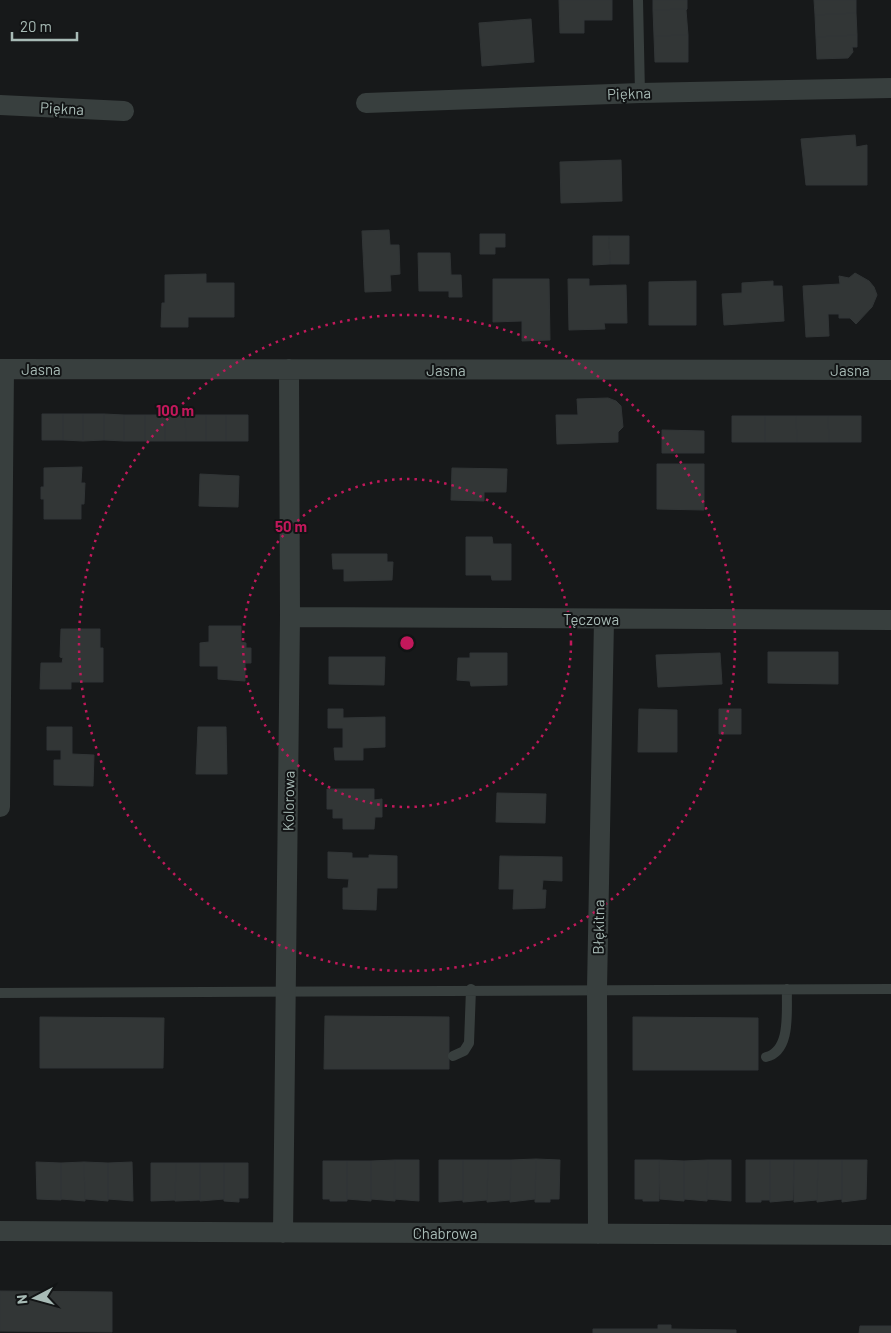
<svg xmlns="http://www.w3.org/2000/svg" width="891" height="1333" font-family="Barlow,sans-serif">
	<style>
		.building { fill: #323636; stroke: #313536 }
		.lines { fill: none; stroke-linecap: round; stroke-linejoin: round }
		.service { stroke: #383f3e; stroke-width: 10 }
		.minor { stroke: #383f3e; stroke-width: 20 }
		.ring { fill: none; stroke: #c2185b; stroke-width: 2.5; stroke-dasharray: 2.5 5 }
		.labels { text-anchor: middle; dominant-baseline: central; stroke-width: 4; stroke-linejoin: round; paint-order: stroke }
		.street-label { font-size: 15px; fill: #a8bbb6; stroke: #121415 }
		.centre { fill: #c2185b; stroke: #121415; stroke-width: 2.5 }
		.ring-label { font-size: 15px; text-anchor: middle; font-weight: bold; fill: #c2185b; stroke: #121415; stroke-width: 4; stroke-linejoin: round; paint-order: stroke }
	</style>
	<rect width="100%" height="100%" fill="#17191a"/>
	<path class="building" d="M559,0H612V20H584V33H560Z
		M653,0H687V9L653,10Z
		M814,0H856V13L815,15Z
		M687,9L686,10L688,35L654,36L653,10Z
		M856,13L857,35L816,37L815,15Z
		M531,19L534,62L482,66L479,23Z
		M688,35V62H655L654,36Z
		M857,35V47H852L853,52L848,58L817,59L816,37Z
		M855,135L856,147L867,145V185H806L801,139Z
		M621,160L622,201L561,203L560,162Z
		M389,230L390,245H399L400,274L390,275L391,291L365,292L362,231Z
		M480,234H505V247H495V254H480Z
		M593,236H609L610,264L593,265Z
		M609,236H629V264H610Z
		M418,253H450L451,275H461L462,297H449V291H419Z
		M855,273L869,281L874,287L877,295L872,307L856,324L850,318H839V314H828L829,336L806,337L803,286L840,284L839,276L849,278Z
		M206,274V283H234V317H188V327H161L162,303H165V275Z
		M493,279H549L550,340L522,341V321L493,322Z
		M568,279H589V286L626,285L627,323H604L605,329L569,330Z
		M696,281V325H649V282Z
		M773,281V286H782L784,321L724,325L722,294L742,293V283Z
		M608,398L616,401L621,406L623,427L618,432V442L557,444L556,415H578L577,399Z
		M42,414H63V440H42Z
		M63,414H83V441L63,440Z
		M83,414H104V440L83,441Z
		M104,414L124,415V441L104,440Z
		M124,415H145V441H124Z
		M145,415H165V441H145Z
		M165,415H185L186,441H165Z
		M185,415H206V441H186Z
		M206,415H226V441H206Z
		M226,415H248V441H226Z
		M732,416H765V442H732Z
		M765,416H796L797,442H765Z
		M796,416H828L829,442H797Z
		M828,416H861V442H829Z
		M662,430L704,431V453H662Z
		M657,464H704V510L657,509Z
		M82,467L81,483H85L84,504H81V519H44V499H41V487H44V468Z
		M452,468L507,469L506,492H484V501L451,500Z
		M200,474L239,476L238,507L199,506Z
		M466,537H492L493,544H511V580H492L491,575H466Z
		M332,554H387V562H393L392,580L344,581V569H333Z
		M209,626H241V642L246,643V648H251V663H245V681L218,679V666H200V643L209,642Z
		M61,629H100V648H103V682H71V689H40L41,663H62L63,658L60,657Z
		M768,652H838V684L768,683Z
		M470,653H507V685L471,686L470,681L457,680L458,658H470Z
		M720,653L722,684L658,687L656,655Z
		M329,657H385L384,685L329,684Z
		M328,709H343V718L385,717V747L363,748V760H335L334,748H343V728H328Z
		M639,709L677,710V752H638Z
		M719,709H741V734H719Z
		M47,727H72V754L94,755L93,786L54,785V760H61V750H47Z
		M198,727H226L227,774H196Z
		M327,789H374V800L382,799V817H375L374,829H343V818H333V809H327Z
		M497,793L546,794L545,823L496,822Z
		M328,852L352,853V858H369V855L397,856V888H377L376,910L343,909V888H348L349,879L328,878Z
		M500,856L562,857V881L543,880L542,890H546L545,908L513,909L514,889H499Z
		M325,1016L449,1017V1069H324Z
		M40,1017L164,1018L163,1068H40Z
		M633,1017L758,1018V1070H633Z
		M536,1159L535,1199L510,1202L511,1160Z
		M536,1159L560,1160L559,1199H550V1202H535Z
		M395,1160V1201L371,1199V1161Z
		M395,1160H419V1201L394,1199Z
		M439,1160H463V1200L439,1202Z
		M463,1160H488L487,1200L463,1202Z
		M488,1160H511L510,1200L487,1202Z
		M635,1160H659V1201H643V1199H635Z
		M659,1160L684,1161V1201L660,1199Z
		M708,1160H731V1201L707,1199Z
		M708,1160L707,1201L684,1199V1161Z
		M746,1160H770V1200H761V1202H746Z
		M770,1160H794L793,1200L770,1202Z
		M794,1160H818L817,1200L794,1202Z
		M818,1160H842V1199L817,1202Z
		M842,1160H867L866,1199L842,1202Z
		M323,1161H347V1201H330V1199H323Z
		M347,1161H371V1201L347,1199Z
		M36,1162L61,1163V1200L37,1199Z
		M84,1162L85,1201L61,1199V1163Z
		M84,1162L108,1163V1201L85,1199Z
		M132,1162L133,1201L108,1199V1163Z
		M151,1163H176L175,1200L151,1201Z
		M176,1163H200V1200L175,1201Z
		M200,1163H224V1199L200,1201Z
		M224,1163H248V1198H239V1202L224,1201Z
		M0,1291L112,1292V1332L0,1331Z
		M658,1325H671V1329L736,1330V1333H593V1329H658Z
		M860,1326H891V1333H859Z"/>
	<g class="lines">
		<path class="service" d="M638,0L640,93
			M0,993L891,989
			M453,1056L464,1051L469,1043L471,989
			M766,1057C792,1051 786,1009 787,989"/>
		<path class="minor" d="M366,103L640,93L891,88
			M0,105L124,111
			M0,369L891,370
			M290,617L891,620
			M0,807L4,369
			M0,1231L891,1235
			M283,1233L290,617L289,369
			M598,1234L597,989L604,620"/>
	</g>
	<g class="ring">
		<circle cx="407" cy="643" r="164"/>
		<circle cx="407" cy="643" r="328"/>
	</g>
	<g class="labels">
		<g class="street-label">
			<text transform="translate(629 93) rotate(-2)">Piękna</text>
			<text transform="translate(62 108) rotate(3)">Piękna</text>
			<text x="41" y="369">Jasna</text>
			<text x="446" y="370">Jasna</text>
			<text x="850" y="370">Jasna</text>
			<text x="591" y="619">Tęczowa</text>
			<text transform="translate(288 801) rotate(-89)">Kolorowa</text>
			<text transform="translate(598 927) rotate(-89)">Błękitna</text>
			<text x="445" y="1233">Chabrowa</text>
		</g>
	</g>
	<circle cx="407" cy="643" r="8" class="centre"/>
	<g class="ring-label">
		<text x="175" y="416">100 m</text>
		<text x="291" y="532">50 m</text>
	</g>
	<g transform="translate(35 1298) rotate(264)" stroke="#121415" stroke-width="4" paint-order="stroke">
	<path d="M0-4L9 19L0 12L-9 19Z" fill="#a8bbb6"/>
	<text y="-8" font-size="14" font-weight="bold" text-anchor="middle" fill="#a8bbb6">N</text>
	</g>
	<path d="M12 32v8h65v-8" fill="none" stroke="#a8bbb6" stroke-width="2.5"/>
	<text x="20" y="32" font-size="15" fill="#a8bbb6" stroke="#121415" stroke-width="4" paint-order="stroke">20 m</text>
</svg>
